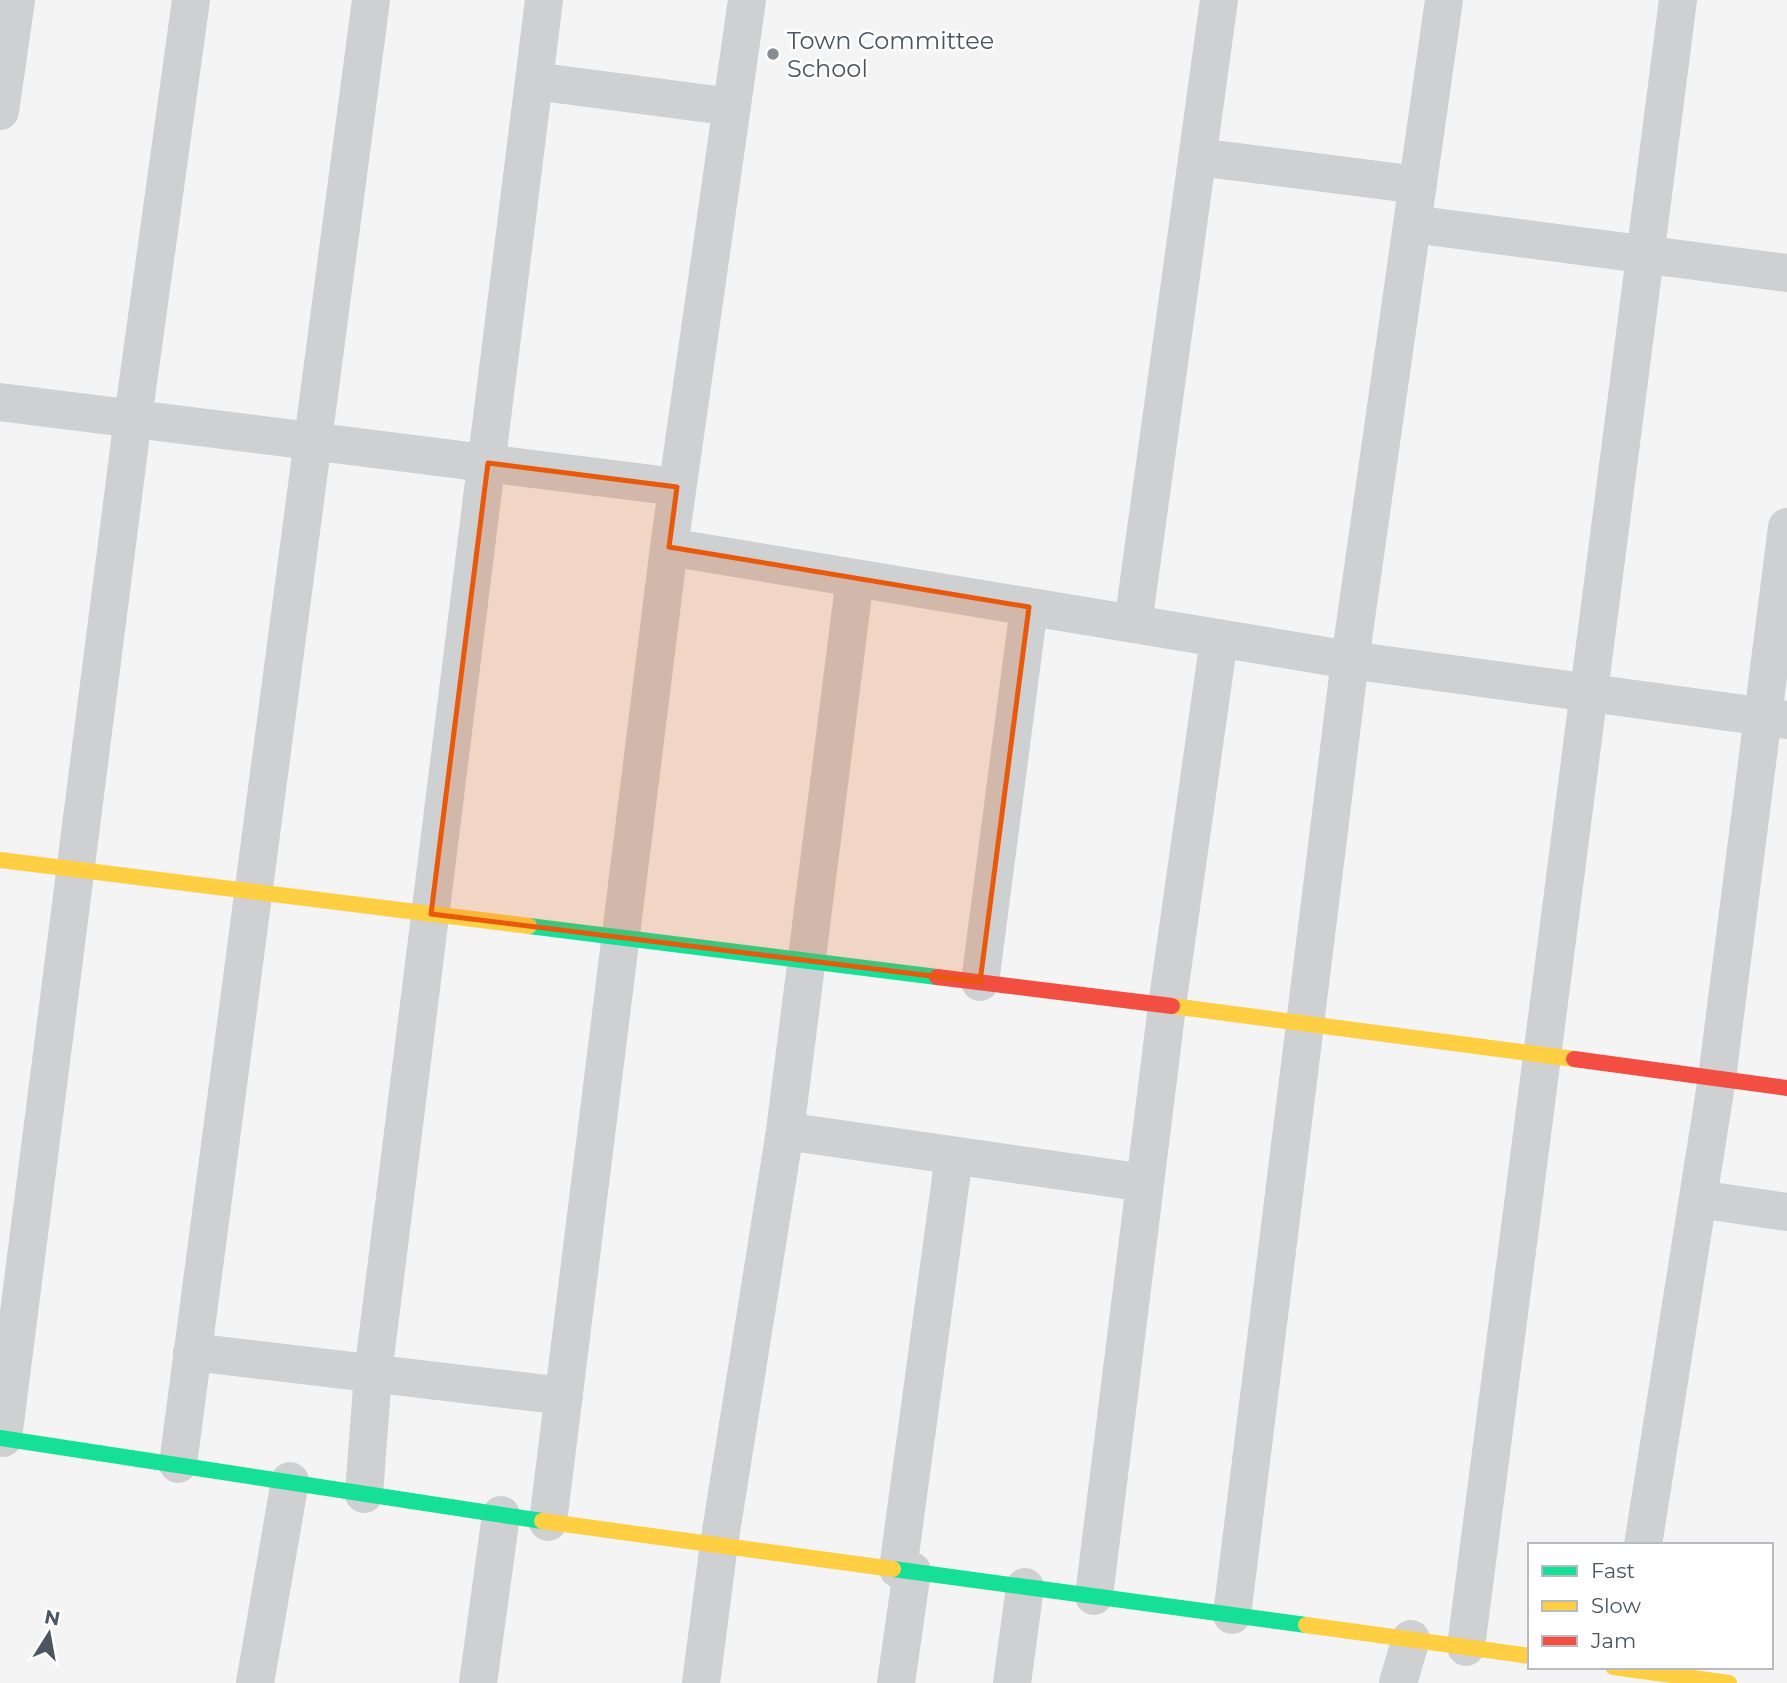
<svg xmlns="http://www.w3.org/2000/svg" width="1787" height="1683" font-family="Montserrat,sans-serif">
	<style>
		.lines { fill: none; stroke-linecap: round; stroke-linejoin: round }
		.street { stroke: #ced0d2; stroke-width: 38 }
		.fast { stroke: #16e098; stroke-width: 16 }
		.slow { stroke: #ffcf43; stroke-width: 16 }
		.jam { stroke: #f24e42; stroke-width: 16 }
		.marked { fill: #e8590c; fill-opacity: 0.2; stroke: #e8590c; stroke-width: 5; stroke-linejoin: round }
		.poi-dot { fill: #868d94; stroke: #fff; stroke-width: 2.5 }
		.labels { text-anchor: middle; dominant-baseline: central; stroke-width: 5; stroke-linejoin: round; paint-order: stroke }
		.poi-label { font-size: 24px; fill: #4a5661; stroke: #fff; text-anchor: start }
	</style>
	<rect width="100%" height="100%" fill="#f4f4f4"/>
	<g class="lines">
		<path class="street" d="M534,81L732,107
			M0,111L16,0
			M1198,157L1418,185
			M1412,224L1787,273
			M0,402L677,487
			M669,547L1350,660L1787,720
			M1133,624L1219,0
			M980,982L1029,607
			M785,1131L1145,1183
			M1698,1199L1787,1212
			M192,1352L564,1396
			M3,1438L133,418L191,0
			M178,1464L371,0
			M364,1494L373,1374L544,0
			M548,1522L669,547L747,0
			M1643,1545L1717,1078L1787,527
			M898,1569L954,1156
			M1094,1596L1167,1006L1219,639
			M1232,1615L1350,660L1444,0
			M1466,1647L1678,0
			M255,1683L290,1481
			M478,1683L501,1515
			M701,1683L719,1544L785,1131L855,578
			M896,1683L912,1571
			M1012,1683L1025,1587
			M1398,1683L1411,1639"/>
		<path class="fast" d="M529,926L937,977
			M0,1438L542,1521
			M893,1569L1306,1625"/>
		<path class="slow" d="M0,860L529,926
			M1172,1006L1574,1059
			M542,1521L893,1569
			M1306,1625L1530,1656
			M1613,1667L1729,1683"/>
		<path class="jam" d="M937,977L1172,1006
			M1574,1059L1787,1088"/>
	</g>
	<path class="marked" d="M488,463L677,487L669,547L1029,607L980,982L431,914Z"/>
	<circle class="poi-dot" cx="773" cy="54" r="7"/>
	<g class="labels">
		<g class="poi-label">
			<text x="787" y="40">Town Committee<tspan x="787" dy="28">School</tspan></text>
		</g>
	</g>
	<rect x="1528" y="1543" width="245" height="126" fill="#ffffff" stroke="#b7bbc0" stroke-width="2"/>
	<rect x="1542" y="1566" width="35" height="10" fill="#16e098" stroke="#b7bbc0" stroke-width="2"/>
	<text x="1591" y="1578" font-size="21" fill="#4a5661">Fast</text>
	<rect x="1542" y="1601" width="35" height="10" fill="#ffcf43" stroke="#b7bbc0" stroke-width="2"/>
	<text x="1591" y="1613" font-size="21" fill="#4a5661">Slow</text>
	<rect x="1542" y="1636" width="35" height="10" fill="#f24e42" stroke="#b7bbc0" stroke-width="2"/>
	<text x="1591" y="1648" font-size="21" fill="#4a5661">Jam</text>
	<g transform="translate(49 1634) rotate(11)" stroke="#ffffff" stroke-width="5" paint-order="stroke">
	<path d="M0-5L12 26L0 18L-12 26Z" fill="#4a5661"/>
	<text y="-10" font-size="19" font-weight="bold" text-anchor="middle" fill="#4a5661">N</text>
	</g>
</svg>
